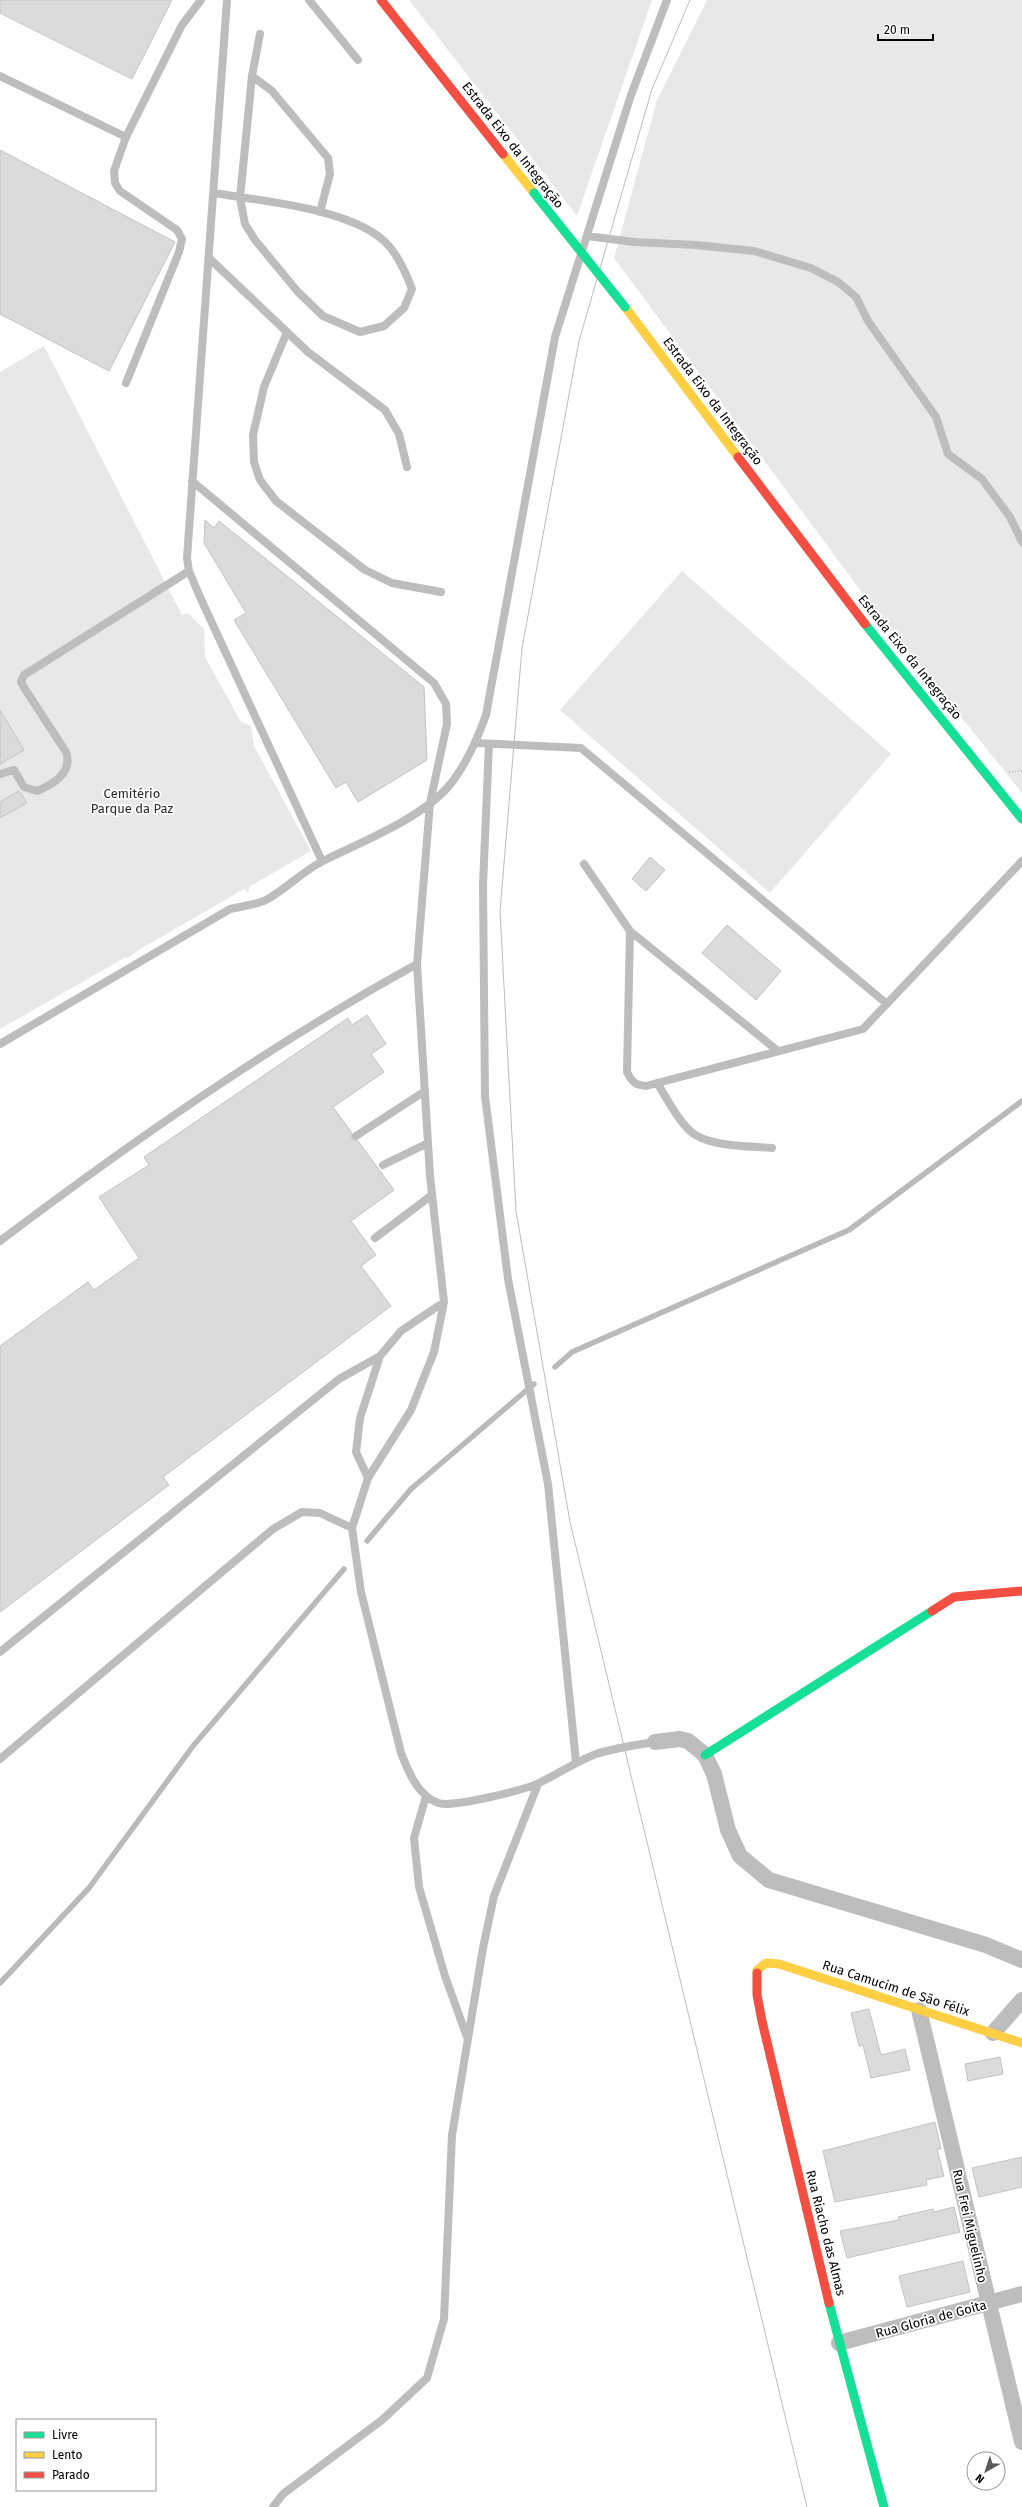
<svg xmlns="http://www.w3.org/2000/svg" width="1022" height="2507" font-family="'Fira Sans',sans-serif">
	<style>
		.green { fill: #e8e8e8 }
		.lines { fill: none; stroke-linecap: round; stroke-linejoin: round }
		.stream { stroke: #bababa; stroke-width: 5.5 }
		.building { fill: #dbdbdb; stroke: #c3c3c3 }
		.path { stroke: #c2c2c2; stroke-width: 2.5; stroke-dasharray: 1 2; stroke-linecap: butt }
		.lane { stroke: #bdbdbd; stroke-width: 8 }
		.street { stroke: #bdbdbd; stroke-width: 16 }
		.fast { stroke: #16e098; stroke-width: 9 }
		.slow { stroke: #ffcf43; stroke-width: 9 }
		.jam { stroke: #f24e42; stroke-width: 9 }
		.tram { stroke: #bdbdbd; stroke-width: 1 }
		.fast-bridge { stroke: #16e098; stroke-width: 9 }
		.labels { text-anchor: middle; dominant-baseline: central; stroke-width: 3.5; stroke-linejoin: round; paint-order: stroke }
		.street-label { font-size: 13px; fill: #000; stroke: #fff }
		.park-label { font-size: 13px; fill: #2c2c2c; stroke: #fff }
	</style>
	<rect width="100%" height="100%" fill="#fff"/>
	<path class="green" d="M409,0H652L577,216Z
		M707,0H1022V793L872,606L614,258L657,100Z
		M44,346L182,615L188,613L204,629L205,657L241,722L251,726L254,746L311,851L250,886L248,893L244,889L137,951L128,958L126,957L0,1029V372Z
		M682,571L891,754L770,893L560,710Z"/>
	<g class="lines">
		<path class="stream" d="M555,1367L572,1352L849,1230L1022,1101
			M367,1541L411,1489L534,1384
			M0,1983L89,1888L193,1746L344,1569"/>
	</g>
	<path class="building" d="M0,0H172L132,79L0,13Z
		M0,150L175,242L109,371L0,314Z
		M205,520L214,528L219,521L424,687L427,760L358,802L346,782L336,788L234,620L246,613L204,543Z
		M0,710L24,750L0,764Z
		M19,791L27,803L0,818V802Z
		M650,857L665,870L646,891L632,879Z
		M727,925L781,971L756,1000L702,953Z
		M367,1015L386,1044L371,1054L384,1072L333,1107L352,1133V1139L358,1141L394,1190L351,1221L376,1255L361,1266L391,1306L163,1477L169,1485L0,1612V1346L88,1282L94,1290L139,1258L99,1197L149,1165L144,1157L348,1018L352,1025Z
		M869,2009L881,2055L905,2049L910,2070L871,2078L863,2045L859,2046L851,2013Z
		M1000,2057L1003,2074L968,2081L965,2064Z
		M935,2122L941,2149H937L944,2176L926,2180L927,2185L835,2202L823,2151Z
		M1022,2157V2187L979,2197L972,2168Z
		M954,2207L960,2232L847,2258L840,2231L899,2220L898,2217L933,2209L934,2212Z
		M963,2261L970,2292L907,2307L899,2276Z"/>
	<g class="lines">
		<path class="path" d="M1009,772L1022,771"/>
		<path class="lane" d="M227,0L187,558L189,571L200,597L322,861
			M309,0L358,60
			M0,76L126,137
			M252,76L272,91L328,158L330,174L320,212
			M214,193C261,201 358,209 389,246C400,259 406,273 412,289L404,308L384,326L360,332L323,316L298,292L255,240L245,224L240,198L252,76L260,34
			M587,236L634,242L696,245L754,251L811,268L838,282L856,297L868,321L936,417L948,454L982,479L1010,517L1022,542
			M209,258L308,352L385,410L399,434L407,467
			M287,332L264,387L253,435L254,462L260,480L276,501L365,570L392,583L441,592
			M126,383L179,252L182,239L177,230L120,191L115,183L114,171L126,137L182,25L201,0
			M192,481L434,683L446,704L447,724L430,803L417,964L430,1176L444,1302L434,1352L411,1410L368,1478L352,1528L361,1592L401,1753C408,1771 418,1796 438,1803C452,1808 524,1790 539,1783C558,1774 575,1762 596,1754C615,1748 635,1745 655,1742
			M476,743L581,748L887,1004
			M489,744L483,885L485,1096L508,1279L548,1484L576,1762
			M0,774L14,770L24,787L37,791C54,784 73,772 66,752L25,689L21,682L24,675L189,571
			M584,864L630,931
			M0,1044L230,909C242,906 256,905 266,900C286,889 303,871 323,861C361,842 420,819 448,787C466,766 477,740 486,715L555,337L631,95L667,0
			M778,1051L630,931L627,1072C632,1082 635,1085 646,1086L863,1029L1022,861
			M657,1083C667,1098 676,1118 690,1131C707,1147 749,1146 772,1148
			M356,1136L425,1091
			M383,1165L428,1143
			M375,1238L432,1195
			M0,1241C134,1140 270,1045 417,964
			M368,1478L356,1452L360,1418L380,1356L401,1331L444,1302
			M0,1652L339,1379L380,1356
			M0,1759L273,1529L302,1512L320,1513L352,1528
			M426,1796L414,1838L419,1887L445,1976L467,2037
			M273,2507L283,2494L382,2420L427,2378L444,2319L452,2135L483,1948L494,1896L538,1784"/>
		<path class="street" d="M655,1742L680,1739L688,1741L705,1755L714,1774L728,1830L740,1856L769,1880L986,1945L1022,1960
			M919,2010L1022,2442
			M993,2033L1022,2000
			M839,2343L1022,2294"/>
		<path class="fast" d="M865,624L1022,819
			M705,1755L932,1611
			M829,2303L884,2507"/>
		<path class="slow" d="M503,154L534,193
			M625,307L738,457
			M757,1973V1970L766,1963L779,1964L1022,2043"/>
		<path class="jam" d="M381,0L503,154
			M738,457L865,624
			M932,1611L954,1597L1022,1591
			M757,1973V1995L762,2021L829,2303"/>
		<path class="tram" d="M690,0L652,89L579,341L522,648L500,911L516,1211L570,1522L807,2507"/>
		<path class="fast-bridge" d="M534,193L625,307"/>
	</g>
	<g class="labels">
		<g class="street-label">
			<text transform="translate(513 145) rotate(52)">Estrada Eixo da Integração</text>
			<text transform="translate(713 401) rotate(53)">Estrada Eixo da Integração</text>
			<text transform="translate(910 657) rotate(51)">Estrada Eixo da Integração</text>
			<text transform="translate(896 1988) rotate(18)">Rua Camucim de São Félix</text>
			<text transform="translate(970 2226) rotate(77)">Rua Frei Miguelinho</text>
			<text transform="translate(826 2233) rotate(76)">Rua Riacho das Almas</text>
			<text transform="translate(931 2319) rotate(-15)">Rua Gloria de Goita</text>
		</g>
		<g class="park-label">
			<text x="132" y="793">Cemitério<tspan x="132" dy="15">Parque da Paz</tspan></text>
		</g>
	</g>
	<rect x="16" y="2419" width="140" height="72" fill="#ffffff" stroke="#999999"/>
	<rect x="24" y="2432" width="20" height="6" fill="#16e098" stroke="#999999"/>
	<text x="52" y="2439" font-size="12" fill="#000000">Livre</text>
	<rect x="24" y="2452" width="20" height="6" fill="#ffcf43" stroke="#999999"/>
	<text x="52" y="2459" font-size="12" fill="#000000">Lento</text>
	<rect x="24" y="2472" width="20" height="6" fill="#f24e42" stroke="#999999"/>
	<text x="52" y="2479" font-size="12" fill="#000000">Parado</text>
	<g transform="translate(986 2471) rotate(219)"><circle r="19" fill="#ffffff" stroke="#999999"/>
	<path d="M0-3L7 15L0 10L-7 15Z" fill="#595959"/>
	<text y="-6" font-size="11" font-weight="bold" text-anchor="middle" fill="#000000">N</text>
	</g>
	<path d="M878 34v6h55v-6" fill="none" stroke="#000000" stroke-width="2"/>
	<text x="884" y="34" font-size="12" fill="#000000" stroke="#ffffff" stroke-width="3" paint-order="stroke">20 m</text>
</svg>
